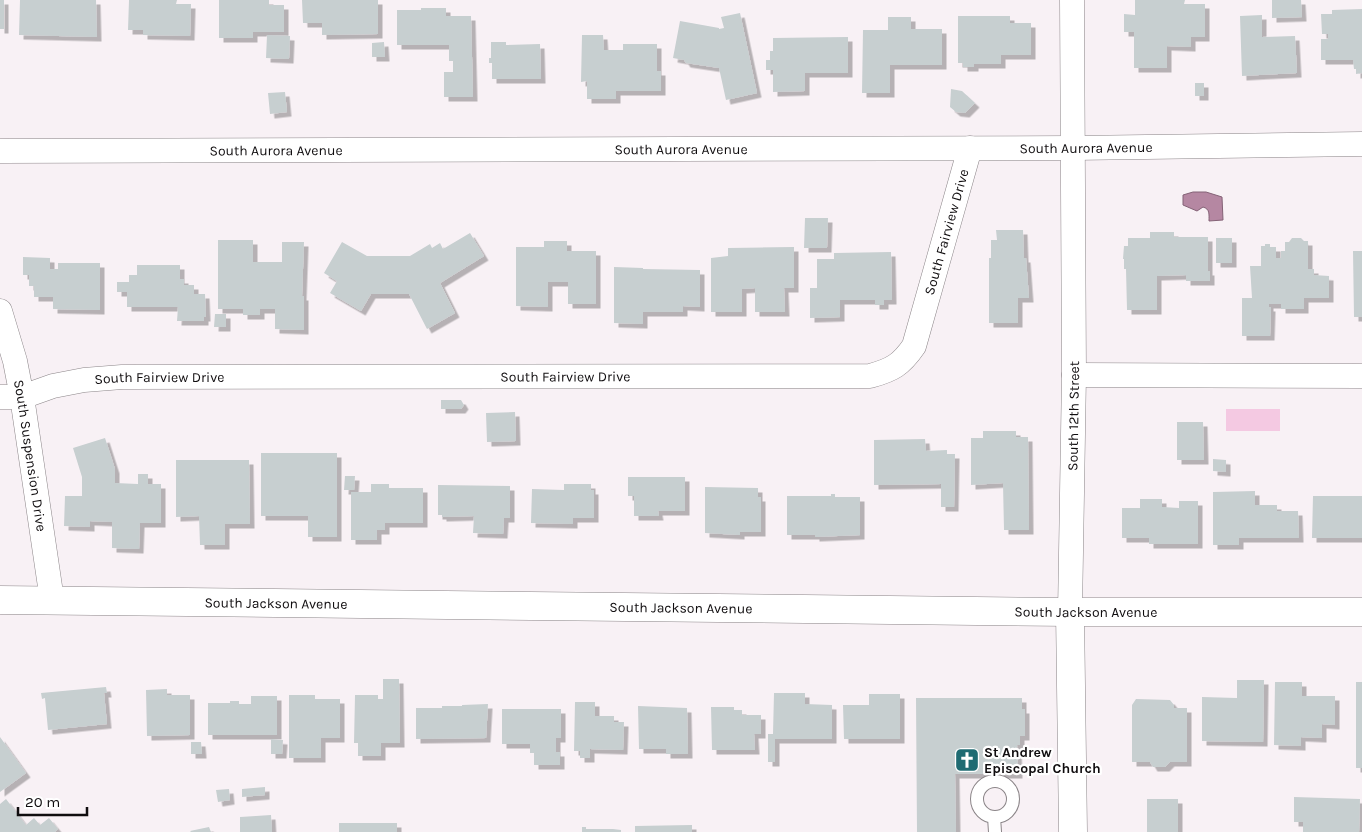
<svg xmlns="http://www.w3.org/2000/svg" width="1362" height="832" font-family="Karla,sans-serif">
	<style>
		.green { fill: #f4c9e2 }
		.water { fill: #b587a2; stroke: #846276 }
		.building { fill: #c7cfd0; filter: url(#shadow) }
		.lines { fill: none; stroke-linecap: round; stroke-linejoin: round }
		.service-casing { stroke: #8b8588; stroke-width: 14 }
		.minor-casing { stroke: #8b8588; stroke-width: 25 }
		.secondary-casing { stroke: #8b8588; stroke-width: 29 }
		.primary-casing { stroke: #8b8588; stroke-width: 29 }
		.service { stroke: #fff; stroke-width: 12 }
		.minor { stroke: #fff; stroke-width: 24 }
		.secondary { stroke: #fff; stroke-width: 28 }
		.primary { stroke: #fff; stroke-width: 28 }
		.labels { text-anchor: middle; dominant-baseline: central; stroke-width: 4.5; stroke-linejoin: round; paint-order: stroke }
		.street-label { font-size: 14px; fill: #100d0f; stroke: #fff }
		.poi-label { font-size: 14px; font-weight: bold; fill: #100d0f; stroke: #fff; text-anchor: start }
	</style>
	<defs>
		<filter id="shadow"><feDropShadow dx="4.5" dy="4.5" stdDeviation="0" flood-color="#0004"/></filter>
	</defs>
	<rect width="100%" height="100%" fill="#f8f1f5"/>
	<path class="green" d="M1226,409H1280V431H1226Z"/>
	<path class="water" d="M1193,192H1206L1222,197L1223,220L1209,221C1209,214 1210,209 1203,207L1197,211L1183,205V195Z"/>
	<path class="building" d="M0,0H4V29H0Z
		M20,0H96L97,37L19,35Z
		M129,0H177L176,4H191L190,36L143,35V30H128Z
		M219,0H269V5H284V32H253V38H219Z
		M302,0H378V34L322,35V23H303Z
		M1135,0H1185L1184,4H1205V37H1191V47L1167,46V68H1134V32H1124V14L1135,15Z
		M1272,0H1301L1302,17L1272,18Z
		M421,8H446V16H471L473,97H444V72H453V61H449V45H397V10H421Z
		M1362,9V73L1356,74V69H1354L1353,60H1321V39H1328V34H1322L1321,14H1332V10Z
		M740,13L757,93L726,100L719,68L686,63L684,60L673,58L680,21L719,28V29L724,28L721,17Z
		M1262,15V37L1295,36L1297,73L1242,76L1240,16Z
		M958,16H1010V23H1031V55H1001V64H974V67H963V63H958Z
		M888,17H911V29H942V65H890V93H862L863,30H888Z
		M267,35L290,36L289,59L266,58Z
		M582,35H603L604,50H623V44H657V71H661V91H616V99H587V81L581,82Z
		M848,37V73H805V91L773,92V70H766V60H770V51H773V38Z
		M384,42L385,57H372V43Z
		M491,42H506V45L540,44L541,79H492V63H489V58H491Z
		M1195,83H1204V96H1195Z
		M951,89L962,91L975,103L965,113L956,112L950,107Z
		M285,92L287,112L270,114L268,93Z
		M805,218H828L827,248H804Z
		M996,230H1023L1024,258H1026L1029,298H1018V323H989V258H991V240H997Z
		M1150,232H1174V237H1208V271H1210V281H1186V275L1157,276V310H1127L1126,269H1124V259H1123L1124,246H1128V238H1150Z
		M470,233L484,256L440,283L455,313L427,329L409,294H371L361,311L330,293L337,281L324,273L342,242L367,256H410L430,244L432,248L440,243L443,249Z
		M1216,238H1232V263H1216Z
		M1292,238H1301L1304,241H1308V269H1314V275L1329,276V298H1304V309H1281V304H1269V307H1271L1270,336H1242V298H1252L1250,266H1261V246H1265V244H1270V247H1276V258H1281V251H1285V242H1289Z
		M218,240H253V262H282V242H304L302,296H304V330L275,329V309H260V315H243V309H218Z
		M544,241H567V251H596V304H568V282H548V307L516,306V247H544Z
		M794,247V288H784L785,312H755V288L742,289V312H711V258L728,256V248Z
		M1353,251H1362V317H1354Z
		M891,252L892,300H884V305H875V300H840V317L810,318V288H817V259H834V253Z
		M23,257L50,258V269H58V263H100V310L53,309V297H34V286H29V275H23Z
		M137,265H180V279H184V285H194V294H205L206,317H204V321H177L178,307H127V292H117V282H129V275H137Z
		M614,267L643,268V269L700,270V307L683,306V312H643V324L614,323Z
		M215,314H226V327H214Z
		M441,400H461L464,405L461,409H441Z
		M515,412L516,441L487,442L486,413Z
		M1177,422H1203L1204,460H1177Z
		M983,431H1016V437H1028L1029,530H1004L1003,483L971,485V438H983Z
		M105,438L115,469V483L138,484V474H148V484H161V523H140L139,549L112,548V522L90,521V527L64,526L65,496H82V477L73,448Z
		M925,439L926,451L947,450V454H955L954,507H941V484L874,485V440Z
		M261,453H337V537H308V516H261Z
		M1213,459L1226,460V472L1213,471Z
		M176,460H249L250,524H225V545H200L199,516L176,517Z
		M345,476H355L354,490H344Z
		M628,477H685V511H658L659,516H634V496H628Z
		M371,484H389V488H423V523H385V530H377V540H351V492H371Z
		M564,484H591V490H594V518H573V524L531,523L532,489L564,490Z
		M438,485L510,486V518H504L503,534L473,533L474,516L442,517V515H438Z
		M705,487L758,488V497H761V532H740V535L705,533Z
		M1255,491V505H1277V511H1298L1299,538H1239V545H1213V492Z
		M831,494H835V497H860V535L815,537V535H787V496H831Z
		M1313,496H1362V538H1312Z
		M1140,499H1162V507L1179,508V501H1198V544H1149V538H1122V508H1140Z
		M383,679H399L400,743H381V756H358V743H354L355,695H378V699H383Z
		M1237,680H1264L1263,742L1202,741V697L1237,698Z
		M1275,682H1302V696H1335V725L1322,724V738L1301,737V746L1274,745Z
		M1356,682H1362V768H1356Z
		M106,687L107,693H104L107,724L48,730L45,698L42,699L41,693Z
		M167,689V695H190V735L147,736L146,690Z
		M774,693H805V704L832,705V739H775V762H768V734H773Z
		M869,694H900V739H844L843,705H869Z
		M289,695H315V699H340V738H321V758H289Z
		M251,696H277V735H208V703H230V701H239V704H251Z
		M916,698H1022V709H1025V736H1020V745H1017L1018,774H955L956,832H917Z
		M1136,699L1170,700L1174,705V708H1187V762H1170L1165,767H1153L1150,762H1132V705Z
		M575,702H595V716H614V722H624L623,750L590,749V758H580V751H574Z
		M488,704L486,738L416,739V708H442V706H462V705Z
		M638,706L687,708L688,754H666V749H639Z
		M711,707H734V710H742V715H761V734H754L755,750H712Z
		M502,709H561V738H556V752H560V765H534V753H530V744H502Z
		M0,737L26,773L0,792Z
		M271,739L283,740L282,754H271Z
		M191,742H201L202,754H191Z
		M265,787V795L242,797V789Z
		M229,789L230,800L218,802L216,790Z
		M1294,797L1360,799L1359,832H1303V822H1294Z
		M6,799L26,825L34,818L40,825L49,818L58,829L55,832H0V804Z
		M1147,799H1178V832H1147Z
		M271,815L272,832H240V817Z
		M339,823H397V832H339Z
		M692,825V832H635V826Z
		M209,827L211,832H191L190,831Z
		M582,827H586V829H613L621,830V832H582Z"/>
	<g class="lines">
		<defs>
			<path id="service" d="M977 799a18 18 0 1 1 36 0a18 18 0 1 1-36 0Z
				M994,817L995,832"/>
			<g id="minor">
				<path id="s1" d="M0,151L1074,148L1362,144"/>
				<path id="s2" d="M0,311L15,361L22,397L52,600"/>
				<path d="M1074,375L1362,376"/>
				<path id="s3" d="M0,397H22L53,386L84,380L122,377L870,376C892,370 901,365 914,346L970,148"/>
				<path id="s4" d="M1070,612L1074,375L1072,0"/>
			</g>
			<path id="secondary" d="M1070,612L1073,832"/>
			<g id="primary">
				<path id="s5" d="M0,600L1070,612H1362"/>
			</g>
		</defs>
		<use href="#service" class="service-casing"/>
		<use href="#minor" class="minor-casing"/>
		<use href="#secondary" class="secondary-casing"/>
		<use href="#primary" class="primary-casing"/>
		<use href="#service" class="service"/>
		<use href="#minor" class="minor"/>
		<use href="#secondary" class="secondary"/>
		<use href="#primary" class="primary"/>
	</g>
	<defs>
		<symbol id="church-square" viewBox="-11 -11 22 22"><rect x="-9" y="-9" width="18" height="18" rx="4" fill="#1f6b72" stroke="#fff"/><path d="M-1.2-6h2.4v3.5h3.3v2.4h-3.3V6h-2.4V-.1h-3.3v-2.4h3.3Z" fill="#fff"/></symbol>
	</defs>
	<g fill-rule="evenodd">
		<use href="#church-square" x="953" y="746" width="28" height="28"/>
	</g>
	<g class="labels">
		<g class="street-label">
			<text stroke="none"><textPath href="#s1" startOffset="1086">South Aurora Avenue</textPath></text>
			<text stroke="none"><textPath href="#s1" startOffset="681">South Aurora Avenue</textPath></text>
			<text stroke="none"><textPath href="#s1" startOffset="276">South Aurora Avenue</textPath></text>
			<text stroke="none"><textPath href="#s3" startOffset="1046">South Fairview Drive</textPath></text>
			<text stroke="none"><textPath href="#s3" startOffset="568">South Fairview Drive</textPath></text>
			<text stroke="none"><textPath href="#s3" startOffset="162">South Fairview Drive</textPath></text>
			<text stroke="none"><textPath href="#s4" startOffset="196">South 12th Street</textPath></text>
			<text stroke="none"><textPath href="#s2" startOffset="148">South Suspension Drive</textPath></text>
			<text stroke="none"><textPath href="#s5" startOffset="276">South Jackson Avenue</textPath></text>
			<text stroke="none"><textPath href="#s5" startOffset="681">South Jackson Avenue</textPath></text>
			<text stroke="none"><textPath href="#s5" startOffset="1086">South Jackson Avenue</textPath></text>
		</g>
		<g class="poi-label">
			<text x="984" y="752">St Andrew<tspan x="984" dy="16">Episcopal Church</tspan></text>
		</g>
	</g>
	<path d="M18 807v8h69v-8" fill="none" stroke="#100d0f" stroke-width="2.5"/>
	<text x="25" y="807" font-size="15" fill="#100d0f" stroke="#ffffff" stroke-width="4" paint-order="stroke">20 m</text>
</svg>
